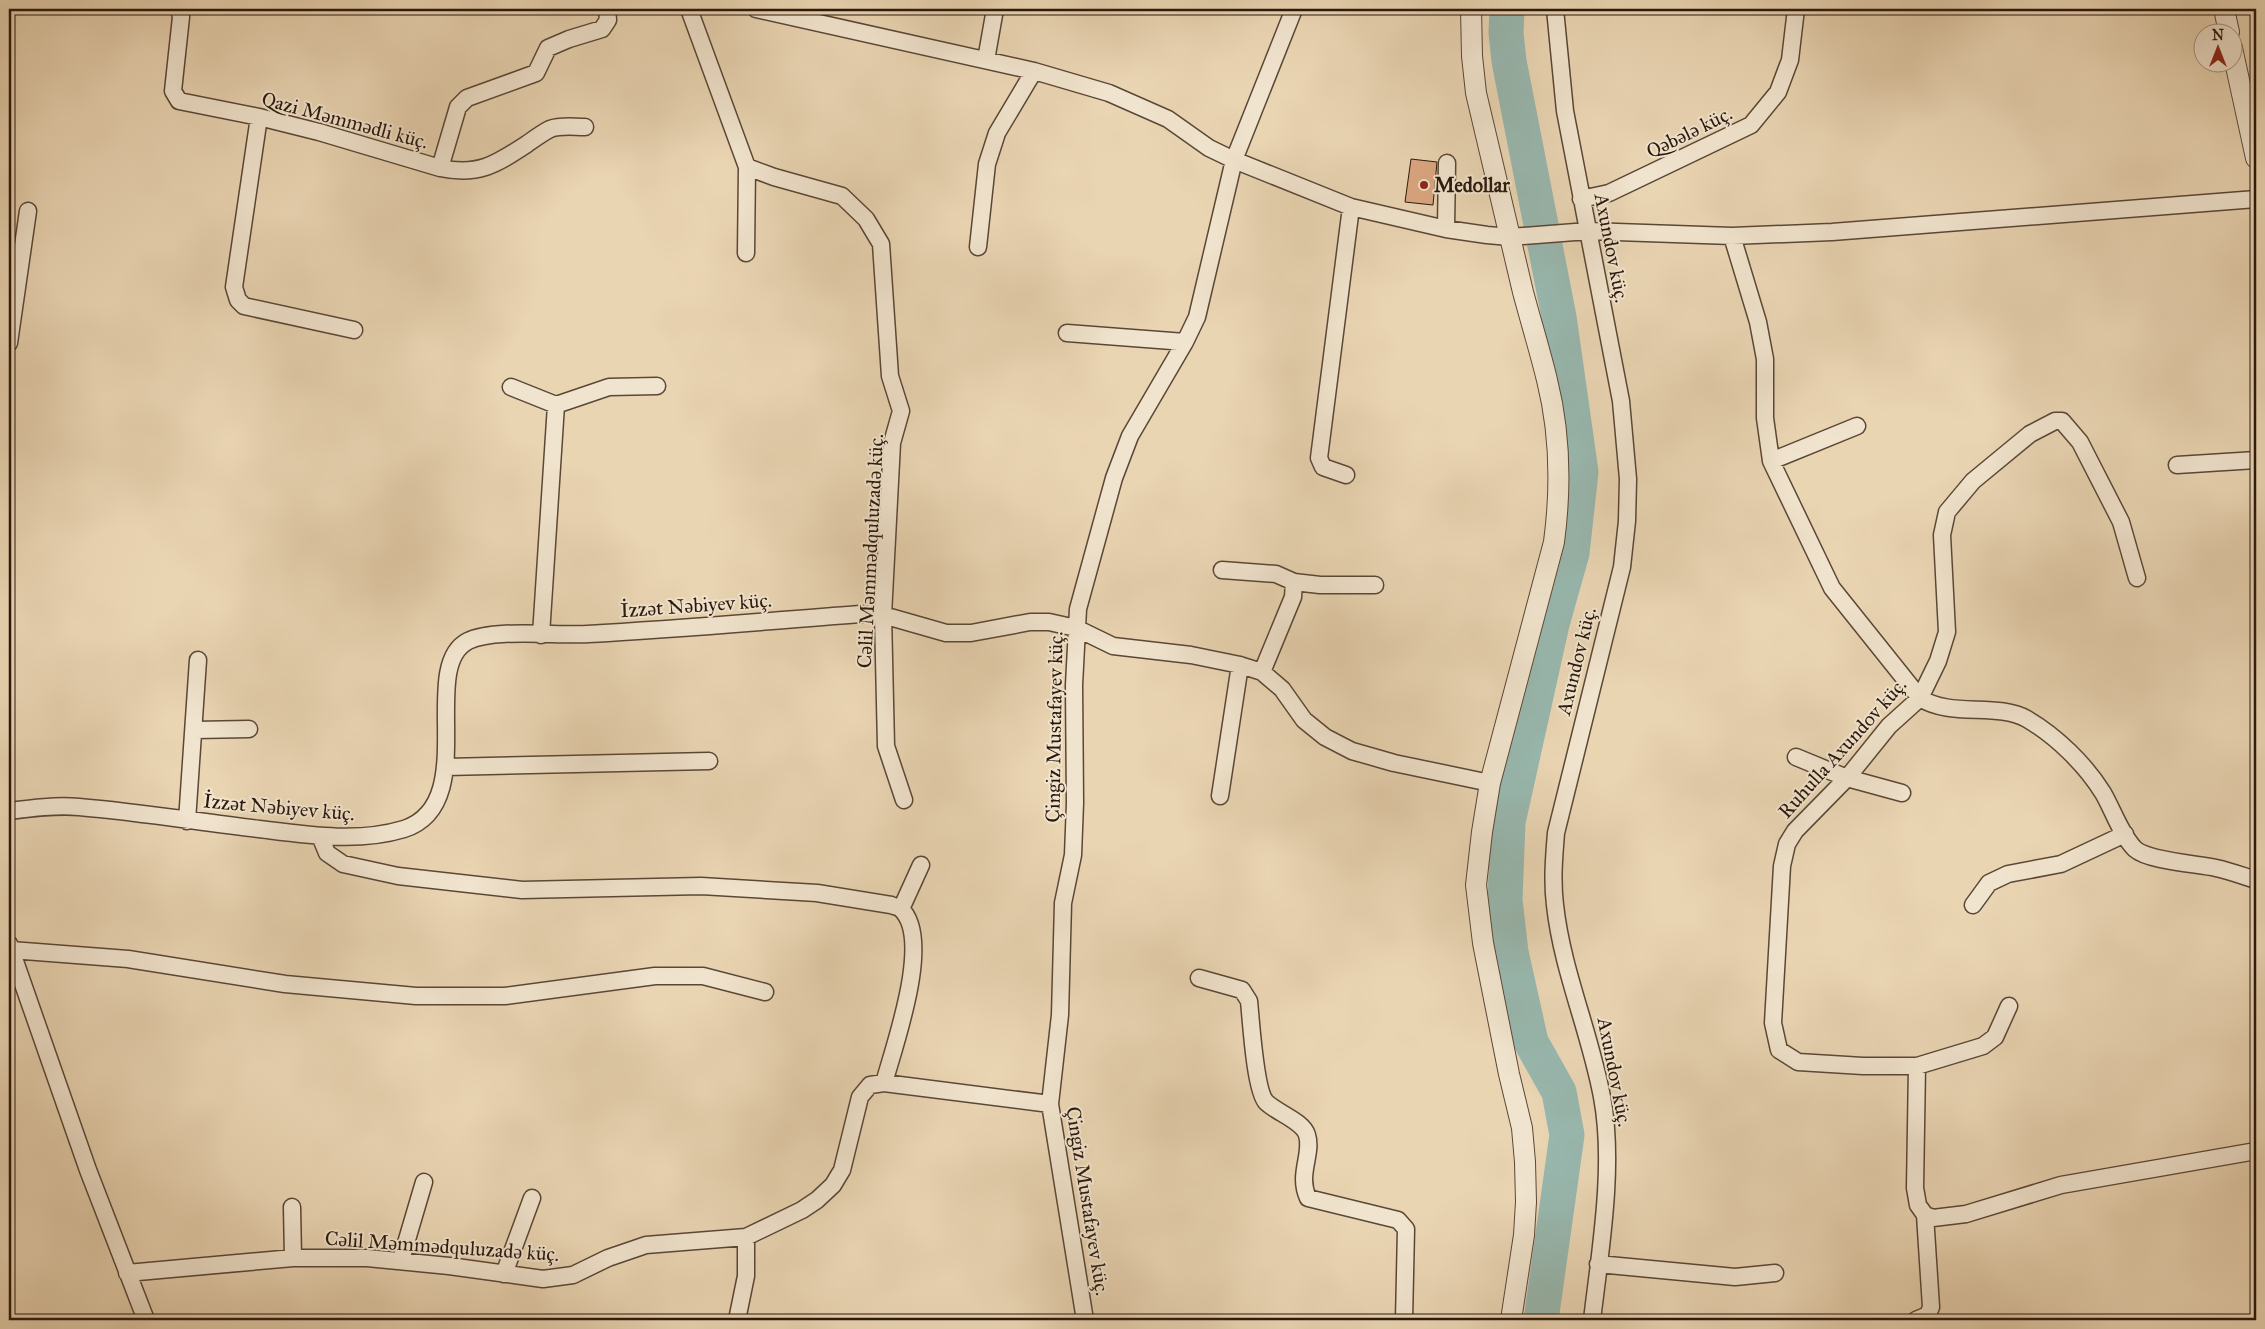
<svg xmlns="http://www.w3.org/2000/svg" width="2265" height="1329" font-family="'IM FELL Great Primer',serif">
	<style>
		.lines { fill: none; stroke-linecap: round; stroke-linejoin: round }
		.river { stroke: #98b8af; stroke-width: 35 }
		.building { fill: #dca782; stroke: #2a180d }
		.minor-casing { stroke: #5a4736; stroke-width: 19 }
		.tertiary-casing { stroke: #5a4736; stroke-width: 22 }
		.minor { stroke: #f1e4ce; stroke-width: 16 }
		.tertiary { stroke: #f1e4ce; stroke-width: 20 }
		.poi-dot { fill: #8f2418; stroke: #f1e4ce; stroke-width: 2 }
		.labels { text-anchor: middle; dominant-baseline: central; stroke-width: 4; stroke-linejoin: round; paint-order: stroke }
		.street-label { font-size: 20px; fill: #2a180d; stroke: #f1e4ce }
		.poi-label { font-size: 20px; font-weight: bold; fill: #2a180d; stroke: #f1e4ce; text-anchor: start }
	</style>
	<rect width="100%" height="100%" fill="#ead5b3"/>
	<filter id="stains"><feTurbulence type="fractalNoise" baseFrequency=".004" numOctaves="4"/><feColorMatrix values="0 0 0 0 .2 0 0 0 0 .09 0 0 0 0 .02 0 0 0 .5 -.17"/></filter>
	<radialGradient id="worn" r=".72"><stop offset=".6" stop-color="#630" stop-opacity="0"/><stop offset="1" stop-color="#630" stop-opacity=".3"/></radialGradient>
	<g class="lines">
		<path class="river" d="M1507,9L1506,33L1509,61L1559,317L1581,472L1572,553L1552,624L1508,822L1505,900L1511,952L1531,1042L1559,1092L1567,1135L1541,1320"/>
	</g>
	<path class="building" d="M1411,159L1437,162L1433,205L1405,202Z"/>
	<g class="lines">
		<defs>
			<path id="minor" d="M179,9L181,17L173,91L179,101L259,117L319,132L440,168C478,176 495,165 527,144C534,139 542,133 550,129C561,125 573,127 585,127
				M689,9L747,167L774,177L842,196L866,219L881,244L890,376L901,411L892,443L883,615L886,746L904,800
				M756,9L1034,71L1109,93L1168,119L1209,148L1234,160L1351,207L1446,229L1487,235L1510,237L1588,231L1732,236L1832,232L2256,199
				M1555,9L1565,111L1621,401L1628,479L1627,521L1622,567L1556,833C1554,857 1552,881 1555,905C1562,970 1590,1032 1602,1097C1615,1165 1600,1252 1592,1320
				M986,60L995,9
				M259,117L234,287L238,300L244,306L354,330
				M440,168L458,107L467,98L536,73L548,48L569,39L602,29L608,20L607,9
				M1581,199L1609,193L1751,125L1778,92L1790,60L1796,9
				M1446,229L1447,163
				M1732,236L1758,322L1765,359V418L1771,461L1832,588L1920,698C1951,718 1997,702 2027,719C2056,736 2085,764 2103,793C2113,810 2121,835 2135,849C2148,861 2198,864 2216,868C2230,871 2243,876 2256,880
				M978,247L987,164L997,133L1034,71
				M746,253L747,167
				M1067,333L1185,342
				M9,343L28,211
				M511,387L556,405L609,387L657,386
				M1771,461L1857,426
				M2177,465L2256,460
				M1346,475L1323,467L1319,458L1351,207
				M1222,570L1276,574L1294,582L1320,585H1375
				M541,635L556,405
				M1262,672L1293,597L1294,582
				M195,730L249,729
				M1796,757L1847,778L1902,793
				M446,767L709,761
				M1220,796L1240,665
				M9,811C32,808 56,805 79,807C139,812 199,822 259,829C307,835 358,843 404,829C482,804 417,667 468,641C495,628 557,636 588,634C679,629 770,621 860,614L883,615L946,633H971L1030,622H1049L1076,628L1113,646L1191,655L1240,665L1262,672L1282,689L1304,720L1325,737L1352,751L1394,763L1490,783
				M187,821L198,660
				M320,836L327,853L343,864L398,876L522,890L701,886L817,893L891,905C893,906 899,907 901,909C933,939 894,1046 884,1083
				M1973,905L1989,883L2008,874L2061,864L2125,834
				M901,909L921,865
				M9,944L88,1170L146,1320
				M11,950L128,959L285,984L416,996H505L655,976H703L765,992
				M1199,978L1242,990L1249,1001C1251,1020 1255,1090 1266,1102C1277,1113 1303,1121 1307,1135C1313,1154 1297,1174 1308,1198L1398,1220L1406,1229L1404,1320
				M2009,1006L1995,1037L1983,1046L1917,1066H1863L1798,1062L1779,1050L1773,1023L1782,866L1787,844L1795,831L1847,778L1889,726L1920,698L1938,661L1947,632L1942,535L1947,512L1973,481L2030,434L2055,421H2062L2080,442L2121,522L2137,578
				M1917,1066L1915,1188L1918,1205L1925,1215L1933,1218L1966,1214L2061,1185L2256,1151
				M292,1207L293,1258
				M401,1260L424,1182
				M1598,1264L1735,1277L1775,1273
				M127,1273L293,1258H367L449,1266L543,1279L573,1275L608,1258L646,1245L746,1237L802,1210L817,1200L833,1185L842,1170L860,1097L870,1085L884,1083L1050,1104
				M504,1274L532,1198
				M737,1320L746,1276V1237
				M1085,1320L1050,1104L1060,1015L1063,903L1073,855L1075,803L1074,685L1078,609L1114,478L1130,436L1185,342L1197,317L1234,160L1294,9
				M1916,1320L1928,1315L1931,1307L1925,1215"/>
			<path id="tertiary" d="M1471,9L1472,56L1476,93C1492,159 1507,226 1523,292C1531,322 1540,351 1547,380C1560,432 1561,489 1554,542L1490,783L1482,832L1476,885L1483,943L1509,1074L1522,1128L1525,1162L1526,1202L1524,1235L1511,1320
				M2224,9L2229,32
				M2232,48L2256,158"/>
		</defs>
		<use href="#minor" class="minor-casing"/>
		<use href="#tertiary" class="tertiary-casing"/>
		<use href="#minor" class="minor"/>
		<use href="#tertiary" class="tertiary"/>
	</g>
	<circle class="poi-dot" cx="1424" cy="185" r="5"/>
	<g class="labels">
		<g class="street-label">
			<text transform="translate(345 120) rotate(15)">Qazi Məmmədli küç.</text>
			<text transform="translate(1689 132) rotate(-26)">Qəbələ küç.</text>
			<text transform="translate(1612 248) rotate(79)">Axundov küç.</text>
			<text transform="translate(870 551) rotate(-87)">Cəlil Məmmədquluzadə küç.</text>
			<text transform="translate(696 605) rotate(-4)">İzzət Nəbiyev küç.</text>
			<text transform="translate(1576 661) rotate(-76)">Axundov küç.</text>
			<text transform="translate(1054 727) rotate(-89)">Çingiz Mustafayev küç.</text>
			<text transform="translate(1842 748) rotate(-48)">Ruhulla Axundov küç.</text>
			<text transform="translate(279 807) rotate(5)">İzzət Nəbiyev küç.</text>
			<text transform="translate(1615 1072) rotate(79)">Axundov küç.</text>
			<text transform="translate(1088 1201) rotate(81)">Çingiz Mustafayev küç.</text>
			<text transform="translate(442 1246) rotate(4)">Cəlil Məmmədquluzadə küç.</text>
		</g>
		<g class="poi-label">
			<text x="1434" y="185">Medollar</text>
		</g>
	</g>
	<rect width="2265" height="1329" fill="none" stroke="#ead5b3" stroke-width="30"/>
	<rect x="10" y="10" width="2245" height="1309" fill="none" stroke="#2a180d" stroke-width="2.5"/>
	<rect x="15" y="15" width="2235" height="1299" fill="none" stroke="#2a180d"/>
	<g transform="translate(2218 48)"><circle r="24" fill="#f1e4ce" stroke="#a19281"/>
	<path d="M0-4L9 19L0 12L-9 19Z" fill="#8f2418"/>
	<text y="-8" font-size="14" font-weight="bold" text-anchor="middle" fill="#2a180d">N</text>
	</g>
	<rect width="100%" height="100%" filter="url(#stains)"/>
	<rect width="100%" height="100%" fill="url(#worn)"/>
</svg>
